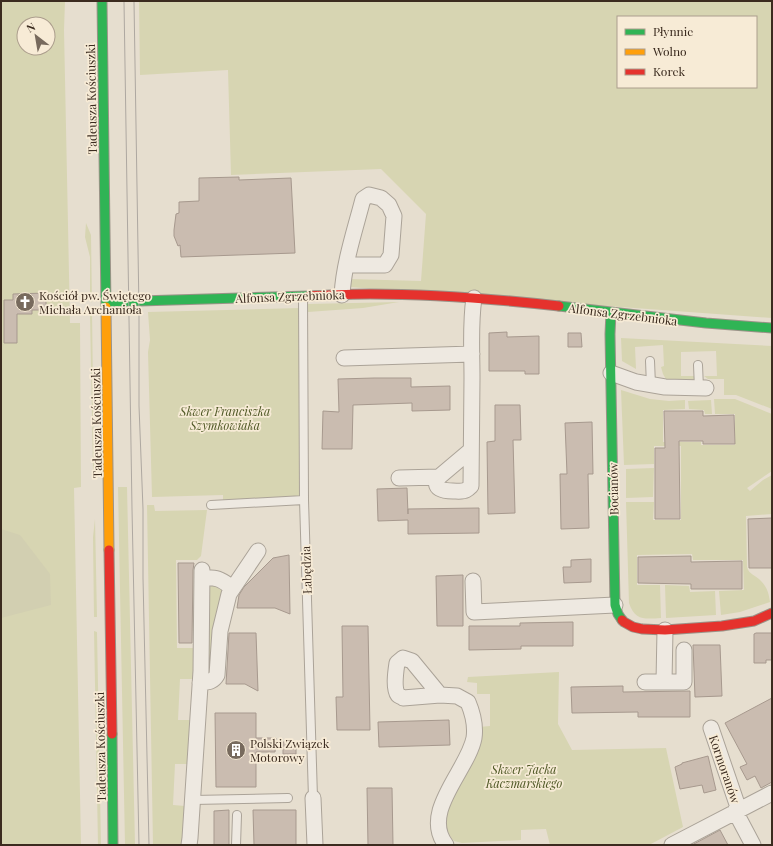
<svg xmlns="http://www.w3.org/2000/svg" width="773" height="846" font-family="'Playfair Display',serif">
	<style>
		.green { fill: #d7d5b2; fill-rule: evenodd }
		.cemetery { fill: #d2cfb1 }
		.building { fill: #cabcb0; stroke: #a7998e }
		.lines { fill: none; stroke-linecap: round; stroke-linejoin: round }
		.lane-casing { stroke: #aba398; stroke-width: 10 }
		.street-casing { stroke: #aba398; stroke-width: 17 }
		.fast-casing { stroke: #9b9388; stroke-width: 11 }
		.slow-casing { stroke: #9b9388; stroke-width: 11 }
		.jam-casing { stroke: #9b9388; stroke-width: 11 }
		.lane { stroke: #eee9e1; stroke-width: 8 }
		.street { stroke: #eee9e1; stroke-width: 15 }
		.fast { stroke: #30b455; stroke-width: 9 }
		.slow { stroke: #ff9f0a; stroke-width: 9 }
		.jam { stroke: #e5322d; stroke-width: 9 }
		.tram { stroke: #aea8a1; stroke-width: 1 }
		.labels { text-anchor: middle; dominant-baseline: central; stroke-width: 3.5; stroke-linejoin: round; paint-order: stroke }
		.street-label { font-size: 12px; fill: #3b2b1f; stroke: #f7ebd6 }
		.poi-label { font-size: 12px; fill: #3b2b1f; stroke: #f7ebd6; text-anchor: start }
		.park-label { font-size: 12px; font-style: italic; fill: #4f5825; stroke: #f7ebd6 }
	</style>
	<rect width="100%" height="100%" fill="#e6decf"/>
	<path class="green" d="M1,1H65L64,30L70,323H80L81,487L74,488L81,845H1ZM24,24H48V48H24Z
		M139,1H772V318L349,287V279L421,281L426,214L381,169L231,175L228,70L140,75ZM618,17H756V87H618Z
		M86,223L91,235L92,303L90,298V257L85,237Z
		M399,302L363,308L308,312V304Z
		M300,308L301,497L223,500V495L152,497L148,352L150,340L148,312Z
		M92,310L94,471H93L90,314Z
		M621,338L772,346V409L736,395H724V379H708L704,376H717L716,351L681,352V376H696V384L667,381L663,374L661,367L664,366L663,345L635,347L636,369L622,361Z
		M621,390L650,399L669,401L685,400V409L663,410V442H701V445H735V414H715L714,399H735L772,414V471L747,488L750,491L763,480L772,475V514L746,516L747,567C749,575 756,575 761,581C767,587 769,594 770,602L740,612L721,615L719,591L744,590L743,560H693L692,554L637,555V585H660L661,618C645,619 635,621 629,603L626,502H654L653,520H681V446H654V464L624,465Z
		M711,400L712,414H705L704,410L689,409L688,401Z
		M654,468L653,497L626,498V469Z
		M118,487H127L135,845H125Z
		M147,505H154L155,511L207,510L201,556L197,560H176L177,648H197L192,679H180L178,720H190L187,764H175L173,805L185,806L184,827L182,845H153Z
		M95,519L97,617H94L93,537Z
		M212,585L222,590L224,593L211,672L209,673L207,671L208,592L210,587Z
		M665,585L689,586L690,592L715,591L716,615L666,618Z
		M94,631L97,632L101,845H98Z
		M559,672L558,724L572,750L666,748L683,827L649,845H550L546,829L521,830V840L462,843L454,841C447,832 443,827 444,815L479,727L490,726V694H477V683L467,682L468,677Z"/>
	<path class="cemetery" d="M1,529L20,535L50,574L51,605L1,618Z"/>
	<path class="building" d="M239,177V180L291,178L295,253L181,257L180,245L178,246L174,236V230L176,214L179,213V202L199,201V178Z
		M46,293V310H32V314H17V343H4V300H13V294Z
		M507,332V337L539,336V374H525V371H489V333Z
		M568,333H581L582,347H568Z
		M374,378H411V387L450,386V410L412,411V403L353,405L352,449H322L323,411L339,412L338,379Z
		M495,405H520L521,440H513L515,513L488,514L487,442L495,441Z
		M664,411H703V416L734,415L735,444H703V441H679L680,519H655V448H665Z
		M592,422L593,474H588L589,528L561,529L560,474H567L565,423Z
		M407,488L408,514V509L479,508V533L408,534V520L378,521L377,489Z
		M772,518V568H749L748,519Z
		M289,555L290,614L275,608H237L239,595L244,587L273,558Z
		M691,556V562L742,561V589H691V584L638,583V557Z
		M591,559V582L564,583L563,567H571V560Z
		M178,563H194L193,570L192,643H179Z
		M463,575V626H437L436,576Z
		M573,622V646H521V649L469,650V626H520V623Z
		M342,626H368L370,730H337L336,697H343Z
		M229,633H256L258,691L245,684H226Z
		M756,633H772V660H766V663H754V634Z
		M693,645H720L722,696L695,697Z
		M623,686V692L690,691V717H638V712L572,713L571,687Z
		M772,698V782L761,788L755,776L747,780L740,767L747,764L725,723Z
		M215,713H256V738H276L275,752H256V787H216Z
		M449,720L450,745L379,747L378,722Z
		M283,742H296V754H283Z
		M708,756L716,790L704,793L702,785L680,789L675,767L682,764V763Z
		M367,788H392L393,845H368Z
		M229,810V845H214V811Z
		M253,810H296V845H254Z
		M720,830L728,845H692Z"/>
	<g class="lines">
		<defs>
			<path id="lane" d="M303,297L304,500L313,798
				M650,361L651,385
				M698,365L699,388
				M211,505L304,500
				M193,800L288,798
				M236,845L237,815"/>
			<path id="street" d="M342,295C344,262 355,230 363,199L369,195L381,198L389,205L394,216L391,255L385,265H346
				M344,358L472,354
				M611,373L636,382L665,387L706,388
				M471,450L439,477C431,489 444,491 453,491C457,491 462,492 466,490C468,489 470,487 471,486C471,450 472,414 472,378C472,351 470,324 474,298
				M399,478L439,477
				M202,578C218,577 220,579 233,588
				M473,581L474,612L615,605
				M645,682H684V650
				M664,682L665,630
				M200,683C208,682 213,682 217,675L220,631L229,594L258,551
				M440,695L412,661L403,658L397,663C396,670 393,688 398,695C399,696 402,697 403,698L440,695L457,696L468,702C473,714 476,725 474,738C468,770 420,812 446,845
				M711,728L739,810
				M313,798L315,845
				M735,811L753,845
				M189,845L190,838L201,671L202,570
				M672,845L772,793"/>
			<path id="fast" d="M102,1L106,307
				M106,302L309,296
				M559,306L706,323L772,328
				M611,312L610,334L615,605L618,614L622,620
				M112,734L113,845"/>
			<path id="slow" d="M106,307L109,550"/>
			<path id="jam" d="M309,296C330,295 350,294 370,294C433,294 496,299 559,306
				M109,550L112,734
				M622,620L624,622L633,627L642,629L665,630L722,626L754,621L772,613"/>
		</defs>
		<use href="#lane" class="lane-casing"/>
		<use href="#street" class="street-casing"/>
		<use href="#fast" class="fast-casing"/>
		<use href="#slow" class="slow-casing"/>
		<use href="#jam" class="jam-casing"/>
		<use href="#lane" class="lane"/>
		<use href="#street" class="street"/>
		<use href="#fast" class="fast"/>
		<use href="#slow" class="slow"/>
		<use href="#jam" class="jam"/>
		<path class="tram" d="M124,1L132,509L139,845
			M134,1L139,311V406L143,509V578L149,845"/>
	</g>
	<defs>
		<symbol id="church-disc" viewBox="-11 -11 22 22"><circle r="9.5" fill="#776a5d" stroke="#f7ebd6"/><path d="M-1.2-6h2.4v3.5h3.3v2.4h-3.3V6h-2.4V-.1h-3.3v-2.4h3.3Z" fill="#fff"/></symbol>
		<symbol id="building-disc" viewBox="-11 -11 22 22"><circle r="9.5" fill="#776a5d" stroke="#f7ebd6"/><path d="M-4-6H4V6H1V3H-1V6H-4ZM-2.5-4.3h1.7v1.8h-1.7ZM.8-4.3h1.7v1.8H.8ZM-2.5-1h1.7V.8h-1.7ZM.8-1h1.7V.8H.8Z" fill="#fff"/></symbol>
	</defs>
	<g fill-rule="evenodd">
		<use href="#church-disc" x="14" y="291" width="22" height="22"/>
		<use href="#building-disc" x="225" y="739" width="22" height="22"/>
	</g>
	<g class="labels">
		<g class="street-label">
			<text transform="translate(91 99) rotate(-91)">Tadeusza Kościuszki</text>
			<text transform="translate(290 296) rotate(-2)">Alfonsa Zgrzebnioka</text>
			<text transform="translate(623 314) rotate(7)">Alfonsa Zgrzebnioka</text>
			<text transform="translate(96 423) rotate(-91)">Tadeusza Kościuszki</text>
			<text transform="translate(613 489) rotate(-91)">Bocianów</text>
			<text transform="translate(306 570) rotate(-92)">Łabędzia</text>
			<text transform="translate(100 747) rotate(-91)">Tadeusza Kościuszki</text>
			<text transform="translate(725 769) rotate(71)">Kormoranów</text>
		</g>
		<g class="poi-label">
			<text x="39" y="295">Kościół pw. Świętego<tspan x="39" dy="14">Michała Archanioła</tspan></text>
			<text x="250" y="743">Polski Związek<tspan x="250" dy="14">Motorowy</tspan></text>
		</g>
		<g class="park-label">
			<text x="225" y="411">Skwer Franciszka<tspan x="225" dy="14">Szymkowiaka</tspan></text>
			<text x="524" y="769">Skwer Jacka<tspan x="524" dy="14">Kaczmarskiego</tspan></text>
		</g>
	</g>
	<rect width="773" height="846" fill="none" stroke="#3b2b1f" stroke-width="4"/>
	<rect x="617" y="16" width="140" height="72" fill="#f7ebd6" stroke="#ac9e8d"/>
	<rect x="625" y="29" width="20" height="6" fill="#30b455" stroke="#ac9e8d"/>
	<text x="653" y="36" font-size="12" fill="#3b2b1f">Płynnie</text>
	<rect x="625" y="49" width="20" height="6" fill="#ff9f0a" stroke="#ac9e8d"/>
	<text x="653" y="56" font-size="12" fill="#3b2b1f">Wolno</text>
	<rect x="625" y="69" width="20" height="6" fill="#e5322d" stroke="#ac9e8d"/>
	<text x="653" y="76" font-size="12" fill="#3b2b1f">Korek</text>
	<g transform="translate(36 36) rotate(329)"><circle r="19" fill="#f7ebd6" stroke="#ac9e8d"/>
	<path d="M0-3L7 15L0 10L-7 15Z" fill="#776a5d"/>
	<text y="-6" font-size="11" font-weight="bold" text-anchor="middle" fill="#3b2b1f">N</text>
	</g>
</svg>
